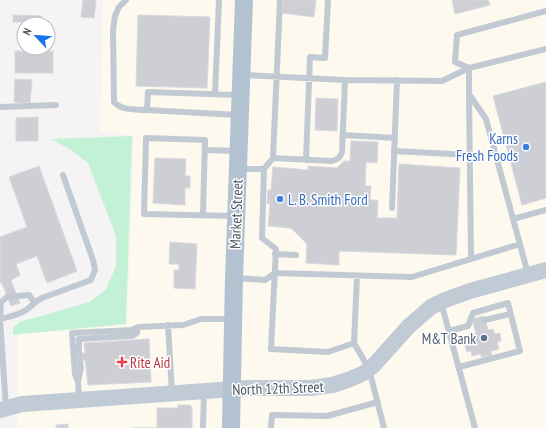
<svg xmlns="http://www.w3.org/2000/svg" width="546" height="428" font-family="'PT Sans Narrow',sans-serif">
	<style>
		.commercial { fill: #fdf9ef }
		.green { fill: #c3f1d5 }
		.building { fill: #cdcfd5; stroke: #d7d9de }
		.lines { fill: none; stroke-linecap: round; stroke-linejoin: round }
		.lane { stroke: #c1cad2; stroke-width: 6 }
		.secondary { stroke: #c1cbd6; stroke-width: 16 }
		.primary { stroke: #b3c2d1; stroke-width: 18 }
		.shop-dot { fill: #3f7fe0; stroke: #fff; stroke-width: 1.5 }
		.service-dot { fill: #5c6f8a; stroke: #fff; stroke-width: 1.5 }
		.health-dot { fill: #e0444e; stroke: #fff; stroke-width: 1.5 }
		.labels { text-anchor: middle; dominant-baseline: central; stroke-width: 3; stroke-linejoin: round; paint-order: stroke }
		.shop-label { font-size: 15px; fill: #366cbe; stroke: #fff; text-anchor: end }
		.street-label { font-size: 15px; fill: #4a5661; stroke: #fff }
		.service-label { font-size: 15px; fill: #4e5e75; stroke: #fff; text-anchor: end }
		.health-label { font-size: 15px; fill: #be3a42; stroke: #fff; text-anchor: start }
	</style>
	<rect width="100%" height="100%" fill="#f5f3f3"/>
	<path class="commercial" d="M103,0H546V428H18V332L128,302L134,135L100,132Z"/>
	<path class="green" d="M132,136L126,324L13,335V328L20,322L90,302L106,289L116,266V236L88,163L71,150L51,139Z"/>
	<path class="building" d="M83,0H96L94,18L81,17Z
		M284,0H316L314,17L282,13Z
		M452,0H488L490,5L455,14Z
		M13,15L42,16V24H24V28H22V22H13Z
		M138,15L210,17L207,88L136,86Z
		M15,51H53V73H15Z
		M15,79L32,80L30,103L14,102Z
		M546,82V198L522,205L493,96Z
		M316,98L338,99L337,131L315,130Z
		M38,117V141H16V118Z
		M351,141L378,142L377,163L366,162L365,186H371L370,200H378L377,218H397L399,164L460,168L456,255L339,251V265L306,263L307,244L291,228L268,226L270,204L267,203L268,190H271L273,167L308,170V166L337,168L344,161H350Z
		M155,158L186,159L185,176H190V188H185V205L153,203Z
		M39,166L77,271L47,283L37,256L16,264L20,275L11,280L20,303L11,306L2,283H0V237L27,227L9,177Z
		M170,242L197,244L195,289L174,288V270H179V264H169Z
		M484,316L488,330L493,329L495,334L500,333L501,341L497,342L499,349L491,351L492,355L481,357V354L472,356L471,351L467,352L464,342L469,341L468,335L476,333L472,319Z
		M149,339L151,382L88,385L85,360L76,361V353H85L84,343Z
		M178,405H190L192,407V428H133H157V408H178Z
		M68,424V428H56V425Z"/>
	<g class="lines">
		<path class="lane" d="M126,0L119,7L115,16L113,30L114,102C122,111 136,109 147,110
			M469,68L455,62L457,35L546,11
			M244,75L345,80L442,81L469,68
			M215,94L219,0
			M469,94L471,258
			M0,107L56,105
			M238,115L147,110L148,92L239,95
			M343,135L395,138
			M205,150L237,151
			M394,151L470,155
			M273,158L280,0
			M306,160L310,57L325,58L328,0
			M240,169H264L273,158L332,161C338,159 340,158 342,152L345,80
			M264,169L262,238L276,249L271,349L328,352L354,343L357,276
			M392,208L397,80
			M203,215L205,140L146,138L144,214L235,216
			M513,219L546,210
			M275,254L296,255
			M528,274L486,119L469,94V68L546,49
			M236,278L265,280L275,273L412,277L520,244
			M441,302L475,428
			M0,319L1,302L7,297L29,295L34,302
			M485,320L510,314
			M168,325L172,392
			M449,331L468,326L473,313L508,303L520,351L459,367
			M354,343L369,369L384,428
			M79,353V339L132,336L137,333L138,327
			M78,381L81,368L80,361
			M79,399L78,382L75,374L72,333L132,330L138,327L183,325L201,319H232
			M6,408L0,319C8,317 19,315 26,310C32,306 34,302 42,298L91,280L95,270L93,260L63,175
			M203,428L204,391
			M271,428L272,415L327,416L378,402"/>
		<path class="secondary" d="M0,410L22,404L79,400L248,388H310L332,385L348,380L364,373L373,366L409,326L431,307L445,300L470,291L546,270"/>
		<path class="primary" d="M231,428L234,278L244,0"/>
	</g>
	<g class="shop-dot">
		<circle cx="526" cy="147" r="4"/>
		<circle cx="280" cy="199" r="4"/>
	</g>
	<circle class="service-dot" cx="484" cy="338" r="4"/>
	<path class="health-dot" d="M120 356h4v4h4v4h-4v4h-4v-4h-4v-4h4z"/>
	<g class="labels">
		<g class="shop-label">
			<text x="518" y="138">Karns<tspan x="518" dy="17">Fresh Foods</tspan></text>
			<text x="288" y="199" text-anchor="start">L. B. Smith Ford</text>
		</g>
		<g class="street-label">
			<text transform="translate(236 214) rotate(-88)">Market Street</text>
			<text transform="translate(278 388) rotate(-2)">North 12th Street</text>
		</g>
		<g class="service-label">
			<text x="476" y="338">M&amp;T Bank</text>
		</g>
		<g class="health-label">
			<text x="130" y="362">Rite Aid</text>
		</g>
	</g>
	<g transform="translate(36 36) rotate(296)"><circle r="19" fill="#ffffff" stroke="#b7bbc0"/>
	<path d="M0-3L7 15L0 10L-7 15Z" fill="#1a73e8"/>
	<text y="-6" font-size="11" font-weight="bold" text-anchor="middle" fill="#4a5661">N</text>
	</g>
</svg>
